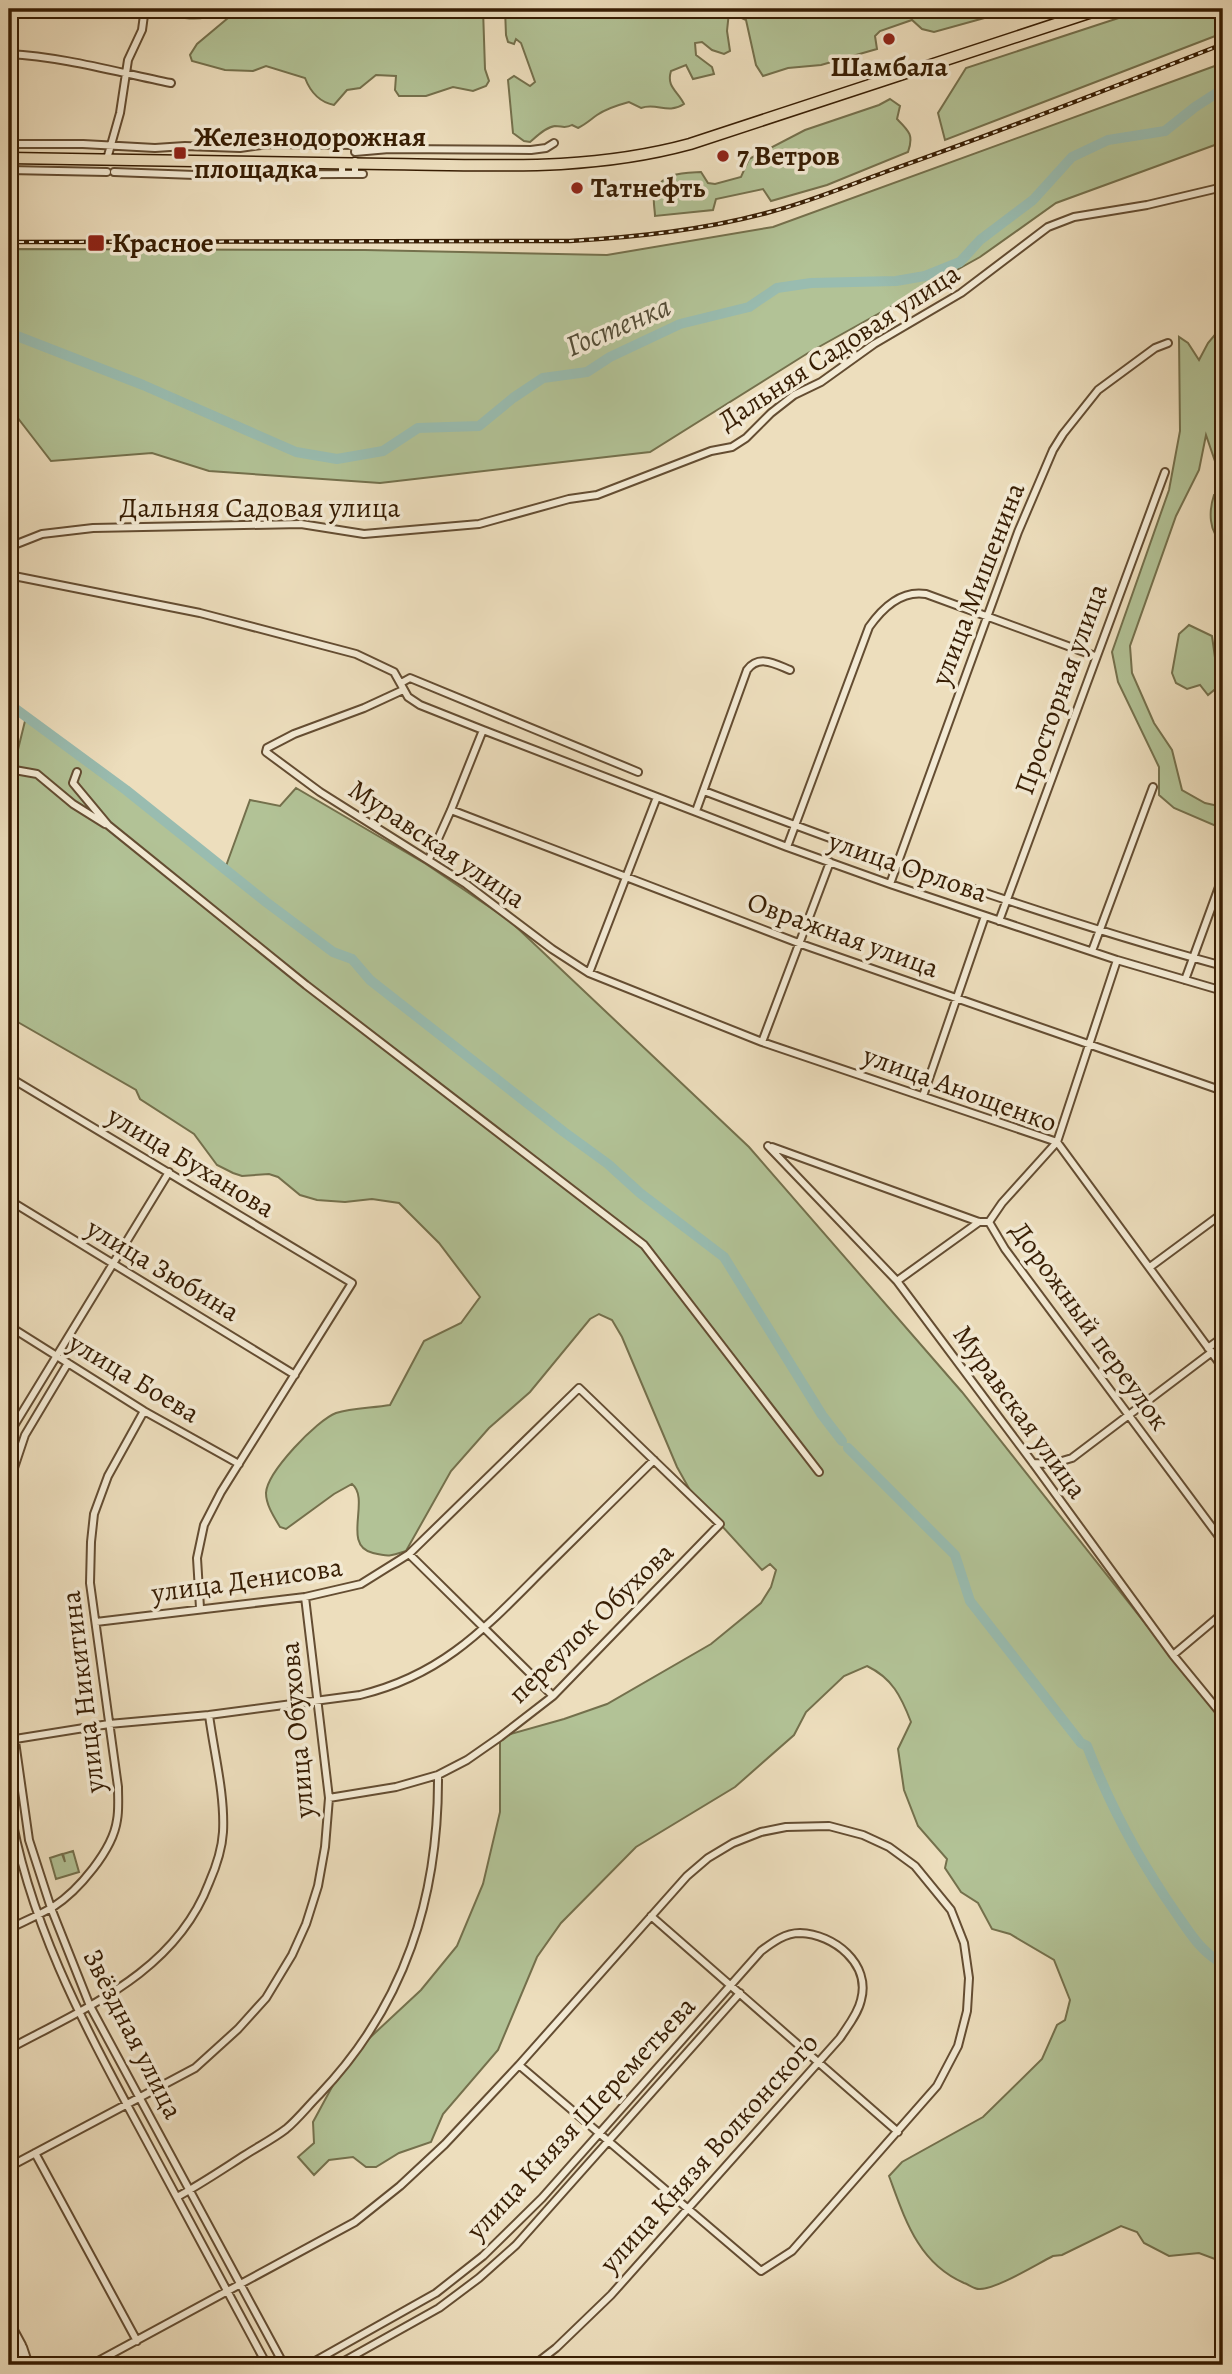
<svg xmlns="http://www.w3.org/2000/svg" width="1232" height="2374" font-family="Alegreya,serif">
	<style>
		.green { fill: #b2c296; stroke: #74704c; stroke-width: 2 }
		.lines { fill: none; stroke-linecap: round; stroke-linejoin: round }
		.river { stroke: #99bcb0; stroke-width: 10 }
		.minor-casing { stroke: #644d32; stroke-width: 10 }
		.primary-casing { stroke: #371d03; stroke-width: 13 }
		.minor { stroke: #f3ead4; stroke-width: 6 }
		.primary { stroke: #eddebd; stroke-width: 10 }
		.rail-casing { stroke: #371d03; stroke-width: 4.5 }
		.rail { stroke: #f3ead4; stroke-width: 2; stroke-dasharray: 5; stroke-linecap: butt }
		.poi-dot { fill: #8f2418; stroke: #f3ead4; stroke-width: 2.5 }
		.labels { text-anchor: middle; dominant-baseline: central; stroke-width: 7; stroke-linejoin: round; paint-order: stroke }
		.poi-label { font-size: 28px; font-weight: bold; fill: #371d03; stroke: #f3ead4; text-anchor: start }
		.street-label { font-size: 28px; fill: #371d03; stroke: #f3ead4 }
		.water-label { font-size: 30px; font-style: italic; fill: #544d37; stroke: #f3ead4 }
	</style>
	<rect width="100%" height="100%" fill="#eddebd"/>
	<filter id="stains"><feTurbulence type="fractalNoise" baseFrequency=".00286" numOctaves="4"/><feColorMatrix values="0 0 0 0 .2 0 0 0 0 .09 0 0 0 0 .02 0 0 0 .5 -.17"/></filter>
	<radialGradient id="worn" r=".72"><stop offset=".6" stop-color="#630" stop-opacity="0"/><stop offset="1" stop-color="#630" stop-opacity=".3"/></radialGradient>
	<path class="green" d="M182,9H226C212,17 201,20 185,18Z
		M253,9H483L485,69L489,81L486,86L473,91L453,87L426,96H399L395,90L396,76L376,75L360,88L347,90L334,105C319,102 310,91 305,78L266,66L253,71L225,70L192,61L190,55L197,44L234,13L254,12Z
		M505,9H1017L934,32L922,29L912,20L880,31L875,36L877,49L821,65L788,68L763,76L756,65L746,20L729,12L727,31L730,51L724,54L712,50L702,42L695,43L696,55L712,67L714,74L693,79L686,65L671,71C666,87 678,91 684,104C667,115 657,102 641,108L629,102C618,105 607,108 597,115C590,120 586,124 578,128L572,125C565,129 562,126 555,126C546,127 537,136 530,142L524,141L513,133L508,80L514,76L530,86L535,82L521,43L516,39L514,44L508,42L506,35Z
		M1146,9H1223V33L945,140L938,113L966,68Z
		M1223,63V142L1056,203L980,257L808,353L650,452L380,483L209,471L152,453L51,461L17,417L9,412V249L365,250L607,255L773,227Z
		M890,99L900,106L897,119C909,131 914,135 908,152L827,185L771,201L763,189L716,199L713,210L655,216C655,209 652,198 655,192C662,172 684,173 701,172L708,183L715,184L741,177L749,159L805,130L879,105Z
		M1223,325V475L1218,470L1206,435L1199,470L1176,516L1130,646L1132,673L1154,723L1172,750L1182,790L1205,803L1223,807V829L1174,808L1159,795V767L1118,682L1112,652L1169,490L1180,431L1179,337L1188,343L1199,360L1208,343Z
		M1214,495L1223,496V542C1208,533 1209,510 1214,495Z
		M1189,625L1212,636L1219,686L1208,695L1200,685L1187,689L1176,683L1172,673L1179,634Z
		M26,717L226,866L250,800L280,806L296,788L426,864L510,921L749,1147L962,1392L1145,1623L1223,1717V2262L1199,2253L1169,2256L1144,2243L1137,2232L1121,2226L1062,2255L1053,2256C1037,2264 995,2290 979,2289C974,2289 968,2284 964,2283C918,2263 905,2219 889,2176L902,2162L983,2117L1042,2059L1057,2025L1065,2020L1070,2000L1054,1960L1010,1934L992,1929L978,1903L961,1892L945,1868L947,1859L918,1826L904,1790L898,1749L911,1722C901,1696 892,1678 867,1666L844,1676L806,1712L794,1735L735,1787L636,1847L561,1923L537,1957L498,2050L443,2114L431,2142L399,2153L376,2167H366L353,2157L329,2160L314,2175L298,2157L314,2143L313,2122L339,2074L362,2045L421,1990L457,1946L483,1884L500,1812V1737L564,1719L607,1704L711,1644L761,1603L771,1587L776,1570L770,1564L762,1570L691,1492L677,1467L622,1337L612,1320L599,1314L590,1319L530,1392L489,1428L451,1471L406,1551C391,1556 389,1557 373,1553C341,1546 371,1499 352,1484L334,1494L286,1529L280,1527C274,1517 266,1505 266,1493C267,1472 317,1420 336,1413C352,1408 373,1408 390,1405L424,1341L461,1323L480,1297L439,1243L399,1203L372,1199L345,1202L317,1200L300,1195L278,1177L269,1174L242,1176L233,1173L217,1165L194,1134L140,1099L136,1090L9,1017V786Z
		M73,1851L79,1872L56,1879L50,1858L62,1854L65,1862L63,1854Z"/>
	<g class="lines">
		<path class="river" d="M9,336H17L143,385L296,452L337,459L383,451L418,428L479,426L513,398L543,378L587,372L610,357L680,324L749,307L777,288L811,283L896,281L925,276L960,262L980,240L1033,200L1072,157L1108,140L1165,131L1195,107L1223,89
			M9,704L126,790L266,902L333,952L352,959L370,980L564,1132L608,1164L640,1193L724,1257L822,1415L842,1441
			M848,1448L955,1555L970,1601L1081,1743L1087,1746C1110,1806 1139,1860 1176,1913C1190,1933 1201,1952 1223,1964"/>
		<defs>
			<path id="minor" d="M9,54C64,57 116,72 171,83
				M9,144H83L155,148L185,146L240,148L269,144L356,145L355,152L389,149L531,150L546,148L554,143
				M107,159L120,113L128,60L142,30L144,15
				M9,170L107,172
				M114,172L195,175L342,174V164
				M342,174H363
				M355,174V161
				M9,547L42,534L93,528L301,524L364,534L479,524L569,499L597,495L711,451L732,447L746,438L771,413L794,395L821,382L874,344L961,293L1048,227L1074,217L1147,205L1223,187
				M9,575L200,613L356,654L394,672L408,697L420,705L483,730L787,847L890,884L1117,960L1223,991
				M401,683L410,678L638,772
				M403,690L364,708L294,734L267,748L266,752L320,792L466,884L552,949L589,973L762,1042L1057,1142L1223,1368
				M9,769L37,774L73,804L105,824
				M77,772L73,783L108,825L306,985L644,1245L819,1472
				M704,791C875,856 1047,918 1223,966
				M451,810L801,944L1223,1091
				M696,811L747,670C759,654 775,664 790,670
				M787,847L869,627C883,607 902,590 926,594L1095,656
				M429,859L451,810L483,730
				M890,884L1018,532L1053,450L1063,434L1098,390L1155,348L1168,343
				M999,921L1165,472
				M1092,951L1153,787
				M589,973L657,797
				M1185,980L1223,876
				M762,1042L830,862
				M9,1077L352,1283L221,1492L204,1525L197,1558L200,1608
				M923,1096L985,916
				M768,1146L897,1281L1033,1463L1173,1655L1223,1716
				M772,1147L979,1222H989L1005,1249L1223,1542
				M9,1200L295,1375
				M989,1222L1002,1203L1057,1142L1117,960
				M1150,1267L1223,1213
				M897,1281L979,1222
				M9,1326L144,1411L239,1464
				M1208,1348L1223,1337
				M9,1440L12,1429L169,1172
				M1033,1463L1052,1464L1072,1458L1212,1352
				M9,1483L25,1435L68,1363
				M409,1554L553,1696
				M96,1622L305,1597L361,1584L409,1554L579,1388L720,1524L553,1696L500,1737L467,1760L438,1775L396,1787L329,1798
				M1173,1655L1223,1613
				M9,1699L29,1840L51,1908L90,2006L284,2365
				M9,1740L109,1724L209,1715L360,1695C443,1675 485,1628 543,1570C580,1533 617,1497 654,1460
				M9,1802C28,1925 88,2032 146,2140C187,2215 227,2290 267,2365
				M651,1916L898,2132
				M9,1929C23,1922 39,1915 53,1907C78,1891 113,1850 117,1820C119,1810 118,1798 118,1787L90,1583L91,1542L94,1514L108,1476L144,1411
				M9,2049C87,2007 175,1972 209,1883C216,1867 222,1849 223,1832C225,1794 214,1753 209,1715
				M35,2153L137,2341
				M9,2167L195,2068L238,2029L266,1998L292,1955L306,1924L318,1886L325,1847L329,1798L305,1597
				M177,2197C201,2184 223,2169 245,2155C259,2146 273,2139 286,2129C298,2119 308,2106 319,2095C405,2005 439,1897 438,1775
				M9,2321L22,2345L21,2365
				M23,2347L29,2365
				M91,2365L355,2222L400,2186L445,2144L519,2065L687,1876L708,1858L733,1843L761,1832L786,1827L829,1826L863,1835L889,1847L915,1866L951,1910L964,1943L969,1978L967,2011L958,2046L937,2086L792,2251L761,2271L519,2065
				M308,2365L436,2293L483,2256L542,2198L761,1951C773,1942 785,1933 800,1933C834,1934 871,1964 861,2000C858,2014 847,2027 840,2038L611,2295L556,2348L534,2365
				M337,2365L439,2308L479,2278L516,2245L740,1993"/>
			<path id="primary" d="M9,158C134,160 259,162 385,164C490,165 587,172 690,144L1101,9"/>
		</defs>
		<use href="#minor" class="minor-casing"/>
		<use href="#primary" class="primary-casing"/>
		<use href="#minor" class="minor"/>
		<use href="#primary" class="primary"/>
		<defs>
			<path id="rail" d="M9,242L570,241C637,237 704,230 770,212C809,202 847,186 885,172C999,132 1111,88 1223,44"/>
		</defs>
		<use href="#rail" class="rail-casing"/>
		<use href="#rail" class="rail"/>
	</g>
	<g class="poi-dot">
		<circle cx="889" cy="39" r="7"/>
		<rect x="173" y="146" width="14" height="14" rx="3.5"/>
		<circle cx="723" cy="156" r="7"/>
		<circle cx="577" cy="188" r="7"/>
		<rect x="87" y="234" width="18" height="18" rx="3.5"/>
	</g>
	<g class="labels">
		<g class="poi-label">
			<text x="889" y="67" text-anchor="middle">Шамбала</text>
			<text x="194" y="137">Железнодорожная<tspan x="194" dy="32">площадка</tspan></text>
			<text x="737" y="156">7 Ветров</text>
			<text x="591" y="188">Татнефть</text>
			<text x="112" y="243">Красное</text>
		</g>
		<g class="street-label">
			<text transform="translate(839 347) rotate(-33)">Дальняя Садовая улица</text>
			<text x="260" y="508">Дальняя Садовая улица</text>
			<text transform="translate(978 584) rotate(-69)">улица Мишенина</text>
			<text transform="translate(1061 689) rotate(-70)">Просторная улица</text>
			<text transform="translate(437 844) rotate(34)">Муравская улица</text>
			<text transform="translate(908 867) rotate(19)">улица Орлова</text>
			<text transform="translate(843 935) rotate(20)">Овражная улица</text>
			<text transform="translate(960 1089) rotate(20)">улица Анощенко</text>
			<text transform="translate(191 1162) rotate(31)">улица Буханова</text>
			<text transform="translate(163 1270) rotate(31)">улица Зюбина</text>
			<text transform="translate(1090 1326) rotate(54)">Дорожный переулок</text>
			<text transform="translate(134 1378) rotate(31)">улица Боева</text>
			<text transform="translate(1020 1412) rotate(54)">Муравская улица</text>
			<text transform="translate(247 1580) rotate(-8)">улица Денисова</text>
			<text transform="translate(591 1623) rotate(-44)">переулок Обухова</text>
			<text transform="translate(83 1692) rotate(-97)">улица Никитина</text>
			<text transform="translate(297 1730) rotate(-95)">улица Обухова</text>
			<text transform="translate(133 2034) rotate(63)">Звёздная улица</text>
			<text transform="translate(581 2118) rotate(-47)">улица Князя Шереметьева</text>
			<text transform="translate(709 2153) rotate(-48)">улица Князя Волконского</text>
		</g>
		<g class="water-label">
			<text transform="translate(618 326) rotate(-23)">Гостенка</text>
		</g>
	</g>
	<rect width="1232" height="2374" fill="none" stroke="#eddebd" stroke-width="35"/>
	<rect x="10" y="10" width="1211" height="2353" fill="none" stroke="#371d03" stroke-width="3.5"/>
	<rect x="18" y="18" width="1197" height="2339" fill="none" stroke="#371d03" stroke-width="2"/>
	<rect width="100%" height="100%" filter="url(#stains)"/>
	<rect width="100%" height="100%" fill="url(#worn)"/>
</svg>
